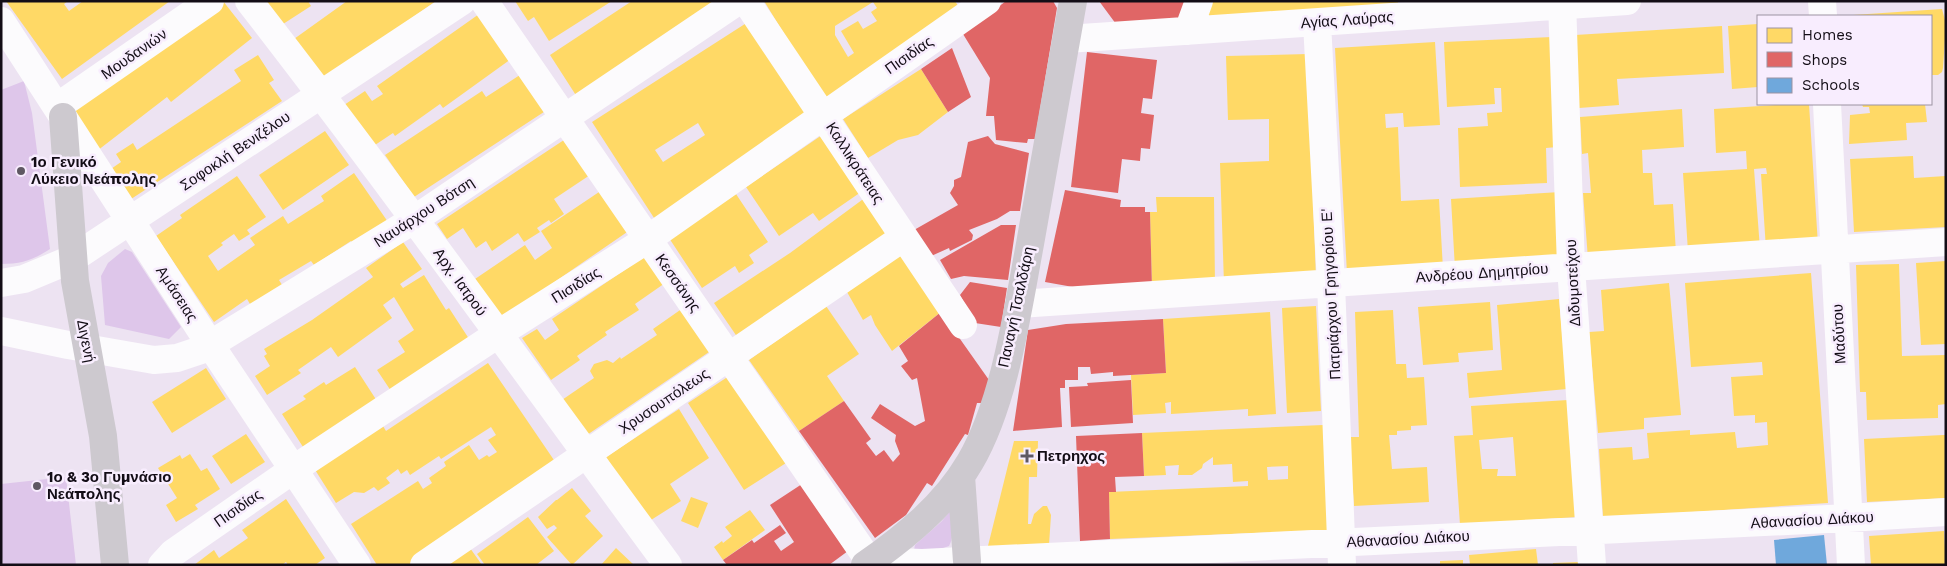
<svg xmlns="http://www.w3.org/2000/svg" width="1947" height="566" font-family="'Work Sans',sans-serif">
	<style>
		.green { fill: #dec6ea }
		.homes { fill: #ffd966; fill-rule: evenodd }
		.shops { fill: #e06666 }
		.schools { fill: #6fa8dc }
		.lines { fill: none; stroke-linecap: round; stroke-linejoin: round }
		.street { stroke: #fcfbfd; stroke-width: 28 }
		.secondary { stroke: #cdc9cf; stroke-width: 28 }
		.poi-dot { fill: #5f5863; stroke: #f8edfe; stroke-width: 2 }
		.labels { text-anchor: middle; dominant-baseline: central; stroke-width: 5; stroke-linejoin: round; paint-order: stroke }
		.street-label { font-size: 15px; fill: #130d16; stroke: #f8edfe }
		.poi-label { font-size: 15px; font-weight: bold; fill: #130d16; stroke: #f8edfe; text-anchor: start }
	</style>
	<rect width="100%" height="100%" fill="#ede3f2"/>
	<path class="green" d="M24,81L32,113L50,249C33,260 22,264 1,264V90Z
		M125,249L132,252L181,327L169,339L105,325L101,276L108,263Z
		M66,477L76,565H3L1,548V484Z
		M950,511C951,522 955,536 949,546L920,556L914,550L915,545L942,521Z"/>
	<path class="homes" d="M6,1H68L64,4L69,11L83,1H170L62,79Z
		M223,1L252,38L171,102L167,97L93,154L67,116Z
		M263,1H308L311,6L280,26Z
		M347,1H436L323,80L294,39Z
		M515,1H612L549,41L534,17L528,21Z
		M632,1H724L579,100L550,55Z
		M764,1H955L960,9L859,74L863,81L827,104ZM873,2L877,8L871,12L877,21L863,29L858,21L841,31L854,53L848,57L835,35V26Z
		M1211,1H1398V14L1204,19Z
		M1942,9L1946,24L1943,68L1942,72L1938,75H1931V16H1853V15Z
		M482,12L514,57L443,108L440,104L395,136L393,133L372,147L344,105L365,91L372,101L383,94L377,86Z
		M748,22L811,121L656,221L592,122ZM698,123L705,135L663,162L655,150Z
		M1758,24V87L1732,89L1728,26Z
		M1722,26L1724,73L1617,79L1619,105L1579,108L1575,35Z
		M1552,37L1557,147L1546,148L1547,183L1460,187L1458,128L1488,126L1487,113L1502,112L1501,88H1494L1495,104L1447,107L1444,42Z
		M1435,42L1440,125L1404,127L1403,113L1385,114L1386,128L1398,127L1401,201L1439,199L1443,269L1347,274L1335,48Z
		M1308,54L1316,280L1224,284L1220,163L1269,161V119L1228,120L1226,56Z
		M258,55L274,80L269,83L282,101L128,201L108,171L121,162L116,154L133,143L137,150L241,81L234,70Z
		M921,69L948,112L918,135L898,140L868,158L843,119Z
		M526,71L550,108L414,197L385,155L482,91L486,97Z
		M1792,104H1809L1818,245L1766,249L1761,174H1767L1766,168L1754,169L1760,249L1688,252L1683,173L1747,169L1746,151L1716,153L1714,109Z
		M1862,104H1925L1927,122L1906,123L1907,140L1849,144L1850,115L1870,113L1869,107H1863Z
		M1682,109L1684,147L1642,150L1643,173H1652L1654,205L1673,204L1676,253L1588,259L1583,193H1591L1588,153L1582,154L1580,117Z
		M325,131L349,165L283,210L259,175Z
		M822,135L861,192L819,221L813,213L779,236L746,187Z
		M570,136L590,175L554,199L564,214L551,223L549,220L537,228L540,232L524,242L518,233L492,251L486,241L476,248L463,228L447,239L437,224Z
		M1913,156L1914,178L1946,176V227L1854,232L1850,159Z
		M354,173L388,222L354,246L351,241L314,265L311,261L279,280L284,288L253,309L247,299L214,322L156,236L182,218L180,215L237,176L266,217L247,230L250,234L239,241L234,234L221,243L223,245L208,256L218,271L255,245L250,238L283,216L288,224L324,201L321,196Z
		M605,188L633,228L502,318L475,279L525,245L535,260L552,248L541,231Z
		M1560,192L1564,263L1455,269L1451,199Z
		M736,194L768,242L749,255L754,263L739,273L735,266L702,288L669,238Z
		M866,197L893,236L740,341L714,303L790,253Z
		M1156,197H1214L1215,286L1152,288L1150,212H1157Z
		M403,242L422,269L400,284L403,288L424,275L446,310L449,308L473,345L395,397L377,370L405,352L398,341L414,330L394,297L383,305L392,318L338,357L331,347L298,370L301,373L267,395L255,376L270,366L264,356L267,354L264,349L312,320L373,277L366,268Z
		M650,253L668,281L635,304L639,310L605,332L607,335L577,356L580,360L551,380L522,338L537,329L545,340L559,330L552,319Z
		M901,255L941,312L892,351L875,325L871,315L863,320L847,292Z
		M1946,261V344L1921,345L1916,263Z
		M1899,264L1902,356L1946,355V404L1938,405V418L1867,420L1866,392H1860L1856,265Z
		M1811,273L1828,503L1603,518L1599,449L1632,447L1633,460L1649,458L1647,433L1690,430V435L1735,432L1737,448L1768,445L1767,422L1755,423V415L1734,416L1731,377L1763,375L1762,362L1691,367L1685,283Z
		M1669,283L1681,415L1644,418V429L1598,433L1589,332L1604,331L1601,290Z
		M1559,299L1567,389L1469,398L1467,373L1502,370L1497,305Z
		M1490,302L1493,350L1458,353L1459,362L1423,365L1418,307Z
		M826,306L859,354L827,376L844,401L799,431L749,360Z
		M1316,306L1321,411L1287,413L1282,308Z
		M683,308L712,350L584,437L559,402L594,378L590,371L594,364L607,360L613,363L620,357L621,359L657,335L653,329Z
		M1393,310L1396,364H1406L1407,378L1424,377L1427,425L1411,426V430L1397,431V435H1389L1392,469L1427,467L1429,502L1354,506L1349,437H1359L1355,312Z
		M1270,312L1276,414L1248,416V409L1171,414V402L1165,403L1166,413L1133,415L1131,375L1166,373L1163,319Z
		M488,363L558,466L411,565H377L351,524L418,481L423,489L432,483L429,478L446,466L444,462L469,445L479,460L487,455L489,457L497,452L488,440L496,435L491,427L441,459L439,456L410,475L407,470L401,474L398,469L386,478L390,483L378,491L374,487L364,493L354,492L336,503L312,465L380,421L386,431Z
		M355,367L377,401L303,447L282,414L306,399L303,396L324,382L326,385Z
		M206,368L226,399L172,433L152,402Z
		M729,376L786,463L744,490L688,403Z
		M1568,400L1576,517L1460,525L1454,436L1473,435L1471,406ZM1513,437L1516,476H1497L1498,469H1482L1479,440Z
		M679,409L709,458L670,484L681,501L651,520L645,518L606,457Z
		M1323,425L1328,530L1110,539L1109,492L1248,486V481L1233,482L1232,464L1213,465V457L1203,464L1202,468L1192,475H1178L1179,465L1165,466L1166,475L1144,476L1142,433ZM1288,466V479L1268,480L1267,467Z
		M246,434L265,462L231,484L212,456Z
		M1943,435H1946V498L1867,502L1864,439Z
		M1014,441H1038L1037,477H1029L1028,524H1031L1034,514L1043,506H1047L1051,515L1049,545L987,550Z
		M190,454L201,471L207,468L220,489L195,505L198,509L176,522L166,505L177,498L158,468L180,455L182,459Z
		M572,488L591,511L585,516L603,536L572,565L547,537L557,528L554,525L547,529L538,517L556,500H557Z
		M691,497L708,503L698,528L681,521Z
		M286,499L325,558L315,565H288L286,562L282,565H194L214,550L219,558L248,538L242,530Z
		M750,510L765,530L723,560L714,547L722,541L723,543L732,536L725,527Z
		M528,517L554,551L536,565H485L477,554Z
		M1944,531L1946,565H1871L1869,536Z
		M470,548L482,565H447Z
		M616,548L634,565H601Z
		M1536,549L1538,565H1470L1469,555Z
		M1463,560V565H1440V561Z
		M1579,562V565H1553V563Z"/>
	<path class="shops" d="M1006,1H1053L1057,8L1035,139H1028L1027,143L996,140L994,116H986L990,78L963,34Z
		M1099,1H1193L1185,23L1116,24Z
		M952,48L971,97L948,112L921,69Z
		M1087,52L1157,60L1152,99L1143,98L1141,113L1154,115L1150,149L1141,148L1140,161L1122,159L1118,193L1071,187Z
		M988,136L995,144L1029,153L1020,211H1010L997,219L969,230L973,235L972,240L950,251L949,248L929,257L914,230L958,205L950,193L954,186V180L961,177L968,142Z
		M1065,190L1121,200L1120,207H1145V212H1150L1152,288L1101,292L1045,282Z
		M1001,225H1016L1008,280L964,276L951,279L940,260Z
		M970,282L1007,288L1001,327L975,323L960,295Z
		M941,312L989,380L982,403H977L968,435L965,434L932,486L927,483L906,515L875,538L799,431L844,401L871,439L866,443L876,456L884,450L893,462L900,454L895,441L896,435L871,418L880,404L915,426L925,421L917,378L912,380L901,366L908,361L899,346Z
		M1163,319L1166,373L1113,376V372L1091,374L1090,367H1078V380H1065V388H1060L1062,427L1013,431L1028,330L1066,324Z
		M1131,380L1133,423L1071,427L1069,387L1088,386L1087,383Z
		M1142,433L1144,476L1115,477L1116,492H1109L1110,539L1080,541L1076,436Z
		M802,484L848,551L829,565H727L723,560L752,540L754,543L780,525L786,533L774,541L781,551L794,542L770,505Z"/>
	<path class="schools" d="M1824,535L1827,565H1776L1774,540Z"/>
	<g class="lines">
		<path class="street" d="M249,1C393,186 529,377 668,565
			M484,1L872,565
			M746,1L963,325
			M1562,1L1571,267L1592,565
			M1822,1L1823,16
			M1,21L211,346L357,565
			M1317,23L1331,283L1342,565
			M1188,31L1199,1
			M1067,39L1627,1
			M1827,104L1851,565
			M57,107L210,1
			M1,283L24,279L72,259L462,1
			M1019,304L1946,242
			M1,331L68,345L154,360L177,358L201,350L415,219L738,1
			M870,561L922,563L1848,518L1946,512
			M162,565L173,553L294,469L498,334L648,239L987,1
			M424,565L904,237"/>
		<path class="secondary" d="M63,117L75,281L103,436L115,565
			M961,476L967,561
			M865,565C905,537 945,505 970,462C1005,402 1017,313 1030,244C1044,163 1059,82 1073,1"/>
	</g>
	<g class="poi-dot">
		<circle cx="21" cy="171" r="5"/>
		<path d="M1024.5 448.5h5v5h5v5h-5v5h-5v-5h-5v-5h5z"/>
		<circle cx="37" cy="486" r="5"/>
	</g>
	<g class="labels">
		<g class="street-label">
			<text transform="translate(1347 20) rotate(-4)">Αγίας Λαύρας</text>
			<text transform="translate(134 54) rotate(-35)">Μουδανιών</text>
			<text transform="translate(909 55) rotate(-35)">Πισιδίας</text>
			<text transform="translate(235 151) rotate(-34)">Σοφοκλή Βενιζέλου</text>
			<text transform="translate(855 163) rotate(57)">Καλλικράτειας</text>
			<text transform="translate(424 212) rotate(-33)">Ναυάρχου Βότση</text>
			<text transform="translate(1482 273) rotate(-4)">Ανδρέου Δημητρίου</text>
			<text transform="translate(460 282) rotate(54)">Αρχ. Ιατρού</text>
			<text transform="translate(678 283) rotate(55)">Κεσσάνης</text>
			<text transform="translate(1573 283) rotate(-93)">Διδυμοτείχου</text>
			<text transform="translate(576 285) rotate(-32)">Πισιδίας</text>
			<text transform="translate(177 294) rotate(57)">Αμάσειας</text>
			<text transform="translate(1331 294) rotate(-93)">Πατριάρχου Γρηγορίου Ε'</text>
			<text transform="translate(1016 307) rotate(-78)">Παναγή Τσαλδάρη</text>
			<text transform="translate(1839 334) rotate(-93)">Μαδύτου</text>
			<text transform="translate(86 341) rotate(79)">Διγενή</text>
			<text transform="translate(664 401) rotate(-34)">Χρυσουπόλεως</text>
			<text transform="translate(238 508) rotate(-35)">Πισιδίας</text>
			<text transform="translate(1812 520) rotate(-3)">Αθανασίου Διάκου</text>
			<text transform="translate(1408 539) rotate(-3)">Αθανασίου Διάκου</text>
		</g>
		<g class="poi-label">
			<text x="31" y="162">1ο Γενικό<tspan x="31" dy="17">Λύκειο Νεάπολης</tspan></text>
			<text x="1037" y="456">Πετρηχος</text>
			<text x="47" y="477">1ο &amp; 3ο Γυμνάσιο<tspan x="47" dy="17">Νεάπολης</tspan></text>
		</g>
	</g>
	<rect width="1947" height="566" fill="none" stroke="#130d16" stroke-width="5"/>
	<rect x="1757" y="15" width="175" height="90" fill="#f8edfe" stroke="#9c93a1"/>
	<rect x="1767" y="28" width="25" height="15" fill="#ffd966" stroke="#9c93a1"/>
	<text x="1802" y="40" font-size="15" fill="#130d16">Homes</text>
	<rect x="1767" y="52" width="25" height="15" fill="#e06666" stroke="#9c93a1"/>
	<text x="1802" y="65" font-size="15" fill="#130d16">Shops</text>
	<rect x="1767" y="78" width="25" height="15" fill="#6fa8dc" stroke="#9c93a1"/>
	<text x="1802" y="90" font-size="15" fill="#130d16">Schools</text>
</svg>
